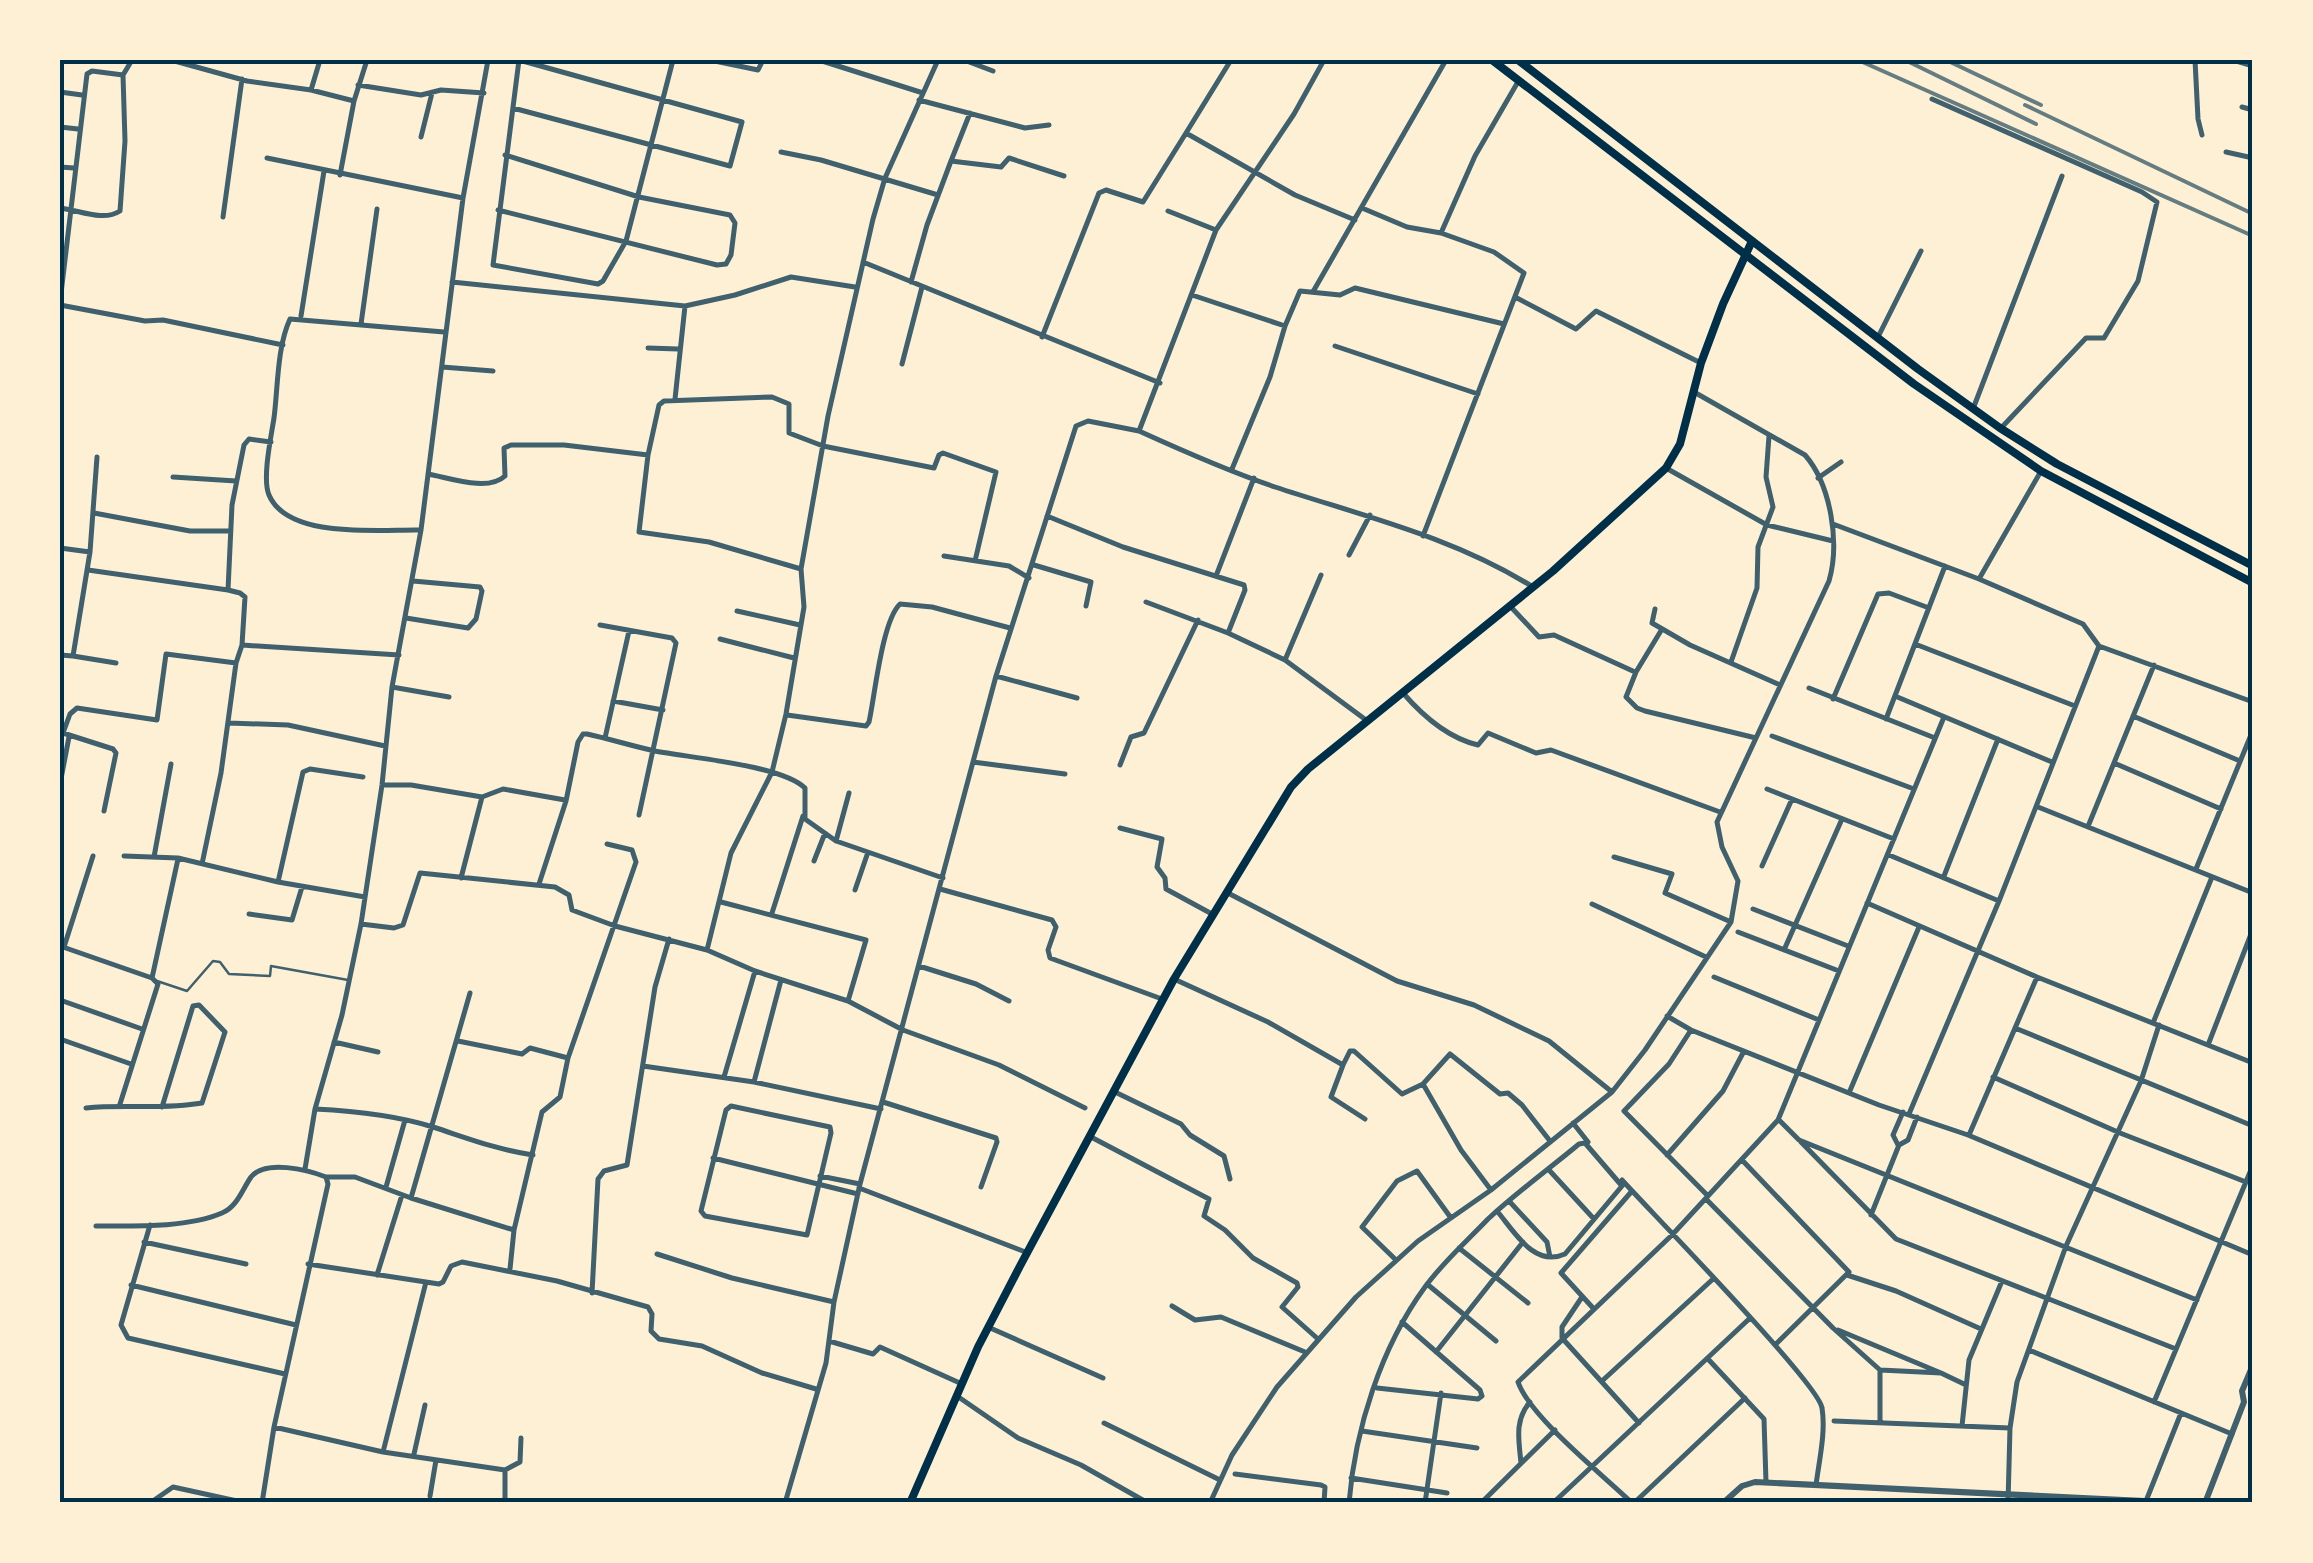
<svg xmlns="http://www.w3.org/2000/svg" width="2313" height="1563" font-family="Poppins,sans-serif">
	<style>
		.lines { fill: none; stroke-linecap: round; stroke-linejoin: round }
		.service { stroke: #3f606c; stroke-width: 2.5 }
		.minor { stroke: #3f606c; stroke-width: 5 }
		.tertiary { stroke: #3f606c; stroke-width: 6 }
		.primary { stroke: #003049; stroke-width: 8 }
		.trunk { stroke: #003049; stroke-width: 8 }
		.rail { stroke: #657d81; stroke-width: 4 }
		.neatline { fill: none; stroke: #003049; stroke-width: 4 }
	</style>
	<rect width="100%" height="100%" fill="#fdf0d5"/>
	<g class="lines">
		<path class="service" d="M157,981L187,991L213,961L220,962L229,974L270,976L271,966L348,980"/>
		<path class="minor" d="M171,60L247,81L311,90L354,101
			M519,60L493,265L598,284L603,281L626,241L673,60
			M710,60L758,70L763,60
			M819,60L923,93
			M964,60L993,71
			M1231,60L1186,133L1295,195L1355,220
			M2195,60L2198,119L2202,135
			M2233,60L2253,66
			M358,85L421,95L441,90L484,93
			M311,90L320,60
			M60,92L82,95
			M1932,99L2142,192L2157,202L2138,281L2104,338H2086L2002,427
			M919,100L1025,128L1049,125
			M2242,107L2253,110
			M513,108L730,166L742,122L519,60
			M60,127L78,129
			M421,137L432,93
			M781,152L821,160L938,195
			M2226,152L2253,158
			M267,158L463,198
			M951,161L970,113
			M60,167L74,168
			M340,175L354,101L367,60
			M60,208C79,210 103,222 120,211L125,141L123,75
			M1362,208L1407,227L1441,233L1494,252L1524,273L1423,536
			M498,210L717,265L726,264L731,255L735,223L730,215L639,197L505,155
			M1168,211L1216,230
			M223,217L242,79
			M1441,233L1475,156L1519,80
			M863,262L1160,383
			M452,282L685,306L735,295L791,277L855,287
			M911,282L927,225L951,161L1001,167L1009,158L1064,176
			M1314,290L1446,60
			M1192,295L1285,326L1300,291L1340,295L1355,288L1504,324
			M1515,297L1576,329L1596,311L1701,363
			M60,302L87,74L92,71L123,75L132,60
			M60,305L145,321L163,320L283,345
			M301,316L324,171
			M361,324L377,209
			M1042,337L1099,193L1106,190L1143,202L1186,133
			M1878,337L1921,251
			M1335,346L1478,394
			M648,348L678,349
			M902,364L922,287
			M442,367L493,371
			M675,399L685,306
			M1973,409L2062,176
			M1139,431C1183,451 1228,471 1275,487C1363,516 1453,537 1533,587
			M648,455L639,532L709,542L801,569
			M1666,468L1767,525L1833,541
			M1232,469L1270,377L1285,326
			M428,474C450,478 488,492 505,476L504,448L511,445H564L648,455L659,405L664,401L772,397L789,404V433L823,446L934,468L939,455L943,453L996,472L975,561
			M173,477L236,481
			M1818,478L1841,462
			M94,513L190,531H229
			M1047,516L1123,547L1244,585L1245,590L1228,633
			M1833,524L1979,579L2083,624L2099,646
			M421,530C381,529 288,540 269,495C262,479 271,437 274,418C278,387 277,347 290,319L444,332
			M60,548L90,552
			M1349,555L1370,515
			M944,556L1009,566L1029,578
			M1034,565L1091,582L1086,606
			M88,570L228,590L240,593L245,597L242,645L236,663L221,773L202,864
			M1216,576L1254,478
			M1979,579L2041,471
			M228,590L232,505L244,445L249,439L271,442
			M1146,602L1228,633L1285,660L1366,720
			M1510,606L1539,637L1554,635L1635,672
			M1655,609L1652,623L1690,645L1780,685
			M737,611L800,625
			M406,618L468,628L476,619L482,591L480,587L413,581
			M600,625L672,638L676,643L639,815
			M1662,629L1636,672L1626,697L1637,708L1645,711L1756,738
			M720,639L794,658
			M1915,644L2075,706
			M242,645L399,655
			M2099,646L2253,702
			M60,655L73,656L90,552L97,457
			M73,656L116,663
			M1285,660L1321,575
			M1731,662L1757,588L1758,547L1773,507L1766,477L1769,436
			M996,676L1077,698
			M392,687L449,697
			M1809,688L1935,738
			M1403,693C1422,715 1448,738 1478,745L1488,733L1536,753L1551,750L1720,812
			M1895,696L2052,762
			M1833,699L1878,594L1889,593L1929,608
			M613,701L663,710
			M787,715L866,726L869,722C875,695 882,621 900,604L932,607L1010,628
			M2133,716L2240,761
			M1886,719L1945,566
			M229,723L288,725L385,746
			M63,733L70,714L77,708L157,720L166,654L236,663
			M63,733L113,749L116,753L104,811
			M1772,736L1914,789
			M605,738L629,631
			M973,762L1065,774
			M2114,763L2221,809
			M1120,765L1131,737L1144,733L1198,620
			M60,784L69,737
			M382,785H411L482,797L503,789L565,800
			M1767,789L1894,839
			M2038,807L2253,893
			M2089,824L2154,665
			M1120,828L1162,839L1157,867L1165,878L1166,889L1212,914
			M836,841L849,793
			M1889,855L1999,901
			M124,856L178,858L278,882L365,897
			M154,857L171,764
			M1614,857L1672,874L1665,893L1731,922
			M814,861L825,833
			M1762,866L1792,799
			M2196,869L2253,730
			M1944,876L1998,739
			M461,878L482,797
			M278,882L303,772L310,769L363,777
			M539,884L566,801L578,742L583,734H587C610,739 632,746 655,751C691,758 781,765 805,788V819L836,841L943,878
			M940,889L1052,920L1056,927L1048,950L1050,958L1162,999
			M855,890L867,855
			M1226,892L1397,981L1474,1005L1549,1041L1612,1092
			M721,902L866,940L848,1001
			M1867,903L2037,977L2253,1063
			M1592,904L1706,957
			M1753,909L1848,946
			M772,913L803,816
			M249,914L292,920L302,887
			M361,924L394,928L403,925L420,873L555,887L569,895L572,910L615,926L707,950L755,971L848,1001L903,1030L999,1065L1085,1108
			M1738,932L1839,971
			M60,946L152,978
			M64,947L93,856
			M707,950L731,853L772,772L786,714L804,607L801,569L828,416L873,219L885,178L938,60
			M1784,950L1842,819
			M919,966L976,984L1009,1001
			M1714,977L1819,1020
			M152,978L178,859
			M1174,979L1268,1022L1343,1065L1350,1051H1354L1402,1094L1423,1084L1450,1054L1500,1094L1508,1093L1522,1105L1550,1141
			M60,1000L142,1029
			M1667,1016L1691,1030L1879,1105L1968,1135L2253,1255
			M2153,1023L2212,877
			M2015,1028L2253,1126
			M1691,1030L1669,1064L1624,1111L1708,1196
			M60,1039L131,1064
			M458,1041L522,1054L530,1048L568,1058
			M334,1042L378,1052
			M2208,1045L2253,929
			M1343,1065L1331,1097L1365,1119
			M643,1066L754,1082L881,1109
			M724,1077L755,971
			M1993,1077L2120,1133L2246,1182
			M754,1082L781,980
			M1423,1084L1461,1150L1491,1190
			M1115,1092L1181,1124L1190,1135L1224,1156L1230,1179
			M1849,1093L1919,927
			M883,1102L996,1138L997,1142L981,1187
			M120,1104L158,984L152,978
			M731,1106L830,1127L831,1133L807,1235L705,1216L701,1211L726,1110Z
			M86,1108C126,1104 161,1110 202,1103L225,1032L199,1005L193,1006L162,1107
			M315,1109C355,1111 395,1115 433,1127C470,1139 495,1149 533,1155
			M1909,1114L1999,901L2099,646
			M1779,1120L1799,1140L2197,1300
			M1573,1123L1588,1142
			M1969,1135L2037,977
			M1091,1137L1209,1199L1204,1216L1225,1230L1253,1258L1297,1283L1298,1287L1282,1307L1318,1339
			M1801,1142L1896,1239L2176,1349
			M1898,1145L1893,1135L1903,1112
			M1667,1155L1723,1091L1744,1051
			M713,1158L858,1194
			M1742,1160L1849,1272L1775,1345
			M305,1169L315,1109L342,1015L361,924L382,785L392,687L421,530L463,198L488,60
			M1549,1170L1594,1219
			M820,1176L860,1184
			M326,1177H355L411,1198L514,1230
			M1622,1180C1650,1211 1819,1384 1822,1408C1826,1432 1819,1461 1816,1485
			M386,1187L405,1120
			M859,1188L1028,1253
			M411,1198L470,993
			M1706,1199L1833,1328L1880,1370
			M1509,1201L1547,1242L1550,1257
			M1871,1215L1899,1145L1908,1140L1917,1117
			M150,1225L121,1325L128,1338L285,1374
			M96,1226C133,1226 187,1228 222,1213C237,1207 242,1190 251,1177C265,1159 308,1170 326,1177L328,1184L274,1427L262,1503
			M144,1242L246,1264
			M1459,1248L1528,1303
			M657,1254L732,1278L834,1302
			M1396,1260L1362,1227L1397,1181L1417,1171L1451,1218
			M308,1264L439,1284L443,1282L451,1266L462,1262L557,1281L648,1307L652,1314L651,1331L659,1339L702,1346L762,1373L816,1389
			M510,1269L514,1230L542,1112L560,1097L568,1058L636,862L632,850L607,844
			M377,1275L402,1195
			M1847,1275L1896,1291L1981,1329
			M1427,1284L1496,1341
			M131,1285L296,1325
			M592,1293L598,1179L604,1171L627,1165L655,987L669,939
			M1582,1297L1562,1327V1338L1639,1423
			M1172,1306L1195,1320L1221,1317L1305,1352
			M1593,1308L1561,1273L1632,1191
			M1402,1322L1480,1390L1482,1396
			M988,1327L1103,1378
			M1838,1330L1941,1373
			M829,1341L873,1354L880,1347L962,1384
			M2029,1350L2232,1434
			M1436,1352L1523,1242
			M1708,1359L1764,1419L1766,1482
			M1880,1370L1941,1373L1964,1384
			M1602,1381L1713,1279
			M1377,1388L1478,1399L1482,1396
			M957,1396L1018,1438L1081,1465L1148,1503
			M2154,1402L2253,1165
			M1834,1421L2010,1428
			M1104,1423L1220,1480
			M1880,1423V1371
			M1962,1426L1969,1360L2002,1281
			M274,1427L383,1452L505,1470V1503
			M1362,1431L1477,1448
			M383,1452L426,1282
			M414,1454L425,1405
			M1521,1463C1519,1441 1514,1420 1530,1402
			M505,1470L520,1462L521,1438
			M1235,1474L1321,1485L1325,1487L1324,1503
			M1351,1478L1447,1493
			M430,1496L436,1460
			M2146,1501L2181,1413
			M150,1503L173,1487L246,1503
			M785,1503L826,1363L834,1302L860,1184L996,676L1076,426L1088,421L1139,431L1216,230L1294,114L1324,60
			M1210,1503L1232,1455L1277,1387L1356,1297L1418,1241L1491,1190L1612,1092L1645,1050L1731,922L1738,881L1722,847L1717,822L1829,581C1840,543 1831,485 1805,455L1694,392
			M1349,1503C1355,1429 1381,1347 1425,1287C1443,1262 1467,1241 1488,1219C1517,1192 1549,1169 1579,1144L1585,1143L1622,1186L1565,1254C1534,1268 1514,1231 1497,1211
			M1425,1503L1441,1393
			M1481,1503L1555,1430
			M1553,1503L1749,1319
			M1632,1503C1603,1475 1530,1417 1518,1382L1672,1235L1778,1120L1944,717
			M1634,1503L1745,1398
			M2008,1503L2010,1428L2017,1382L2066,1246L2141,1081L2159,1025"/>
		<path class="tertiary" d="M1723,1503L1742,1486L1755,1482L2185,1503
			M2205,1503L2244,1402L2242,1391L2253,1365"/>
		<path class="primary" d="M910,1503L978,1347L1020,1266L1174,979L1291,787L1308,769L1553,571L1666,468L1680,444L1701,363L1723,304L1752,241"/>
		<path class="trunk" d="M1492,60L1914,384L2041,471L2253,583
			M1518,60L1918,369L2000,428L2057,464L2253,566"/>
		<path class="rail" d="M1858,60L2253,236
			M1905,60L2036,124
			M1946,60L2041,105
			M2025,105L2253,214"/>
	</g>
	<rect width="2313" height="1563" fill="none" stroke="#fdf0d5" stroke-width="125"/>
	<rect x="62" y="62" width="2188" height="1438" class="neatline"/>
</svg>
